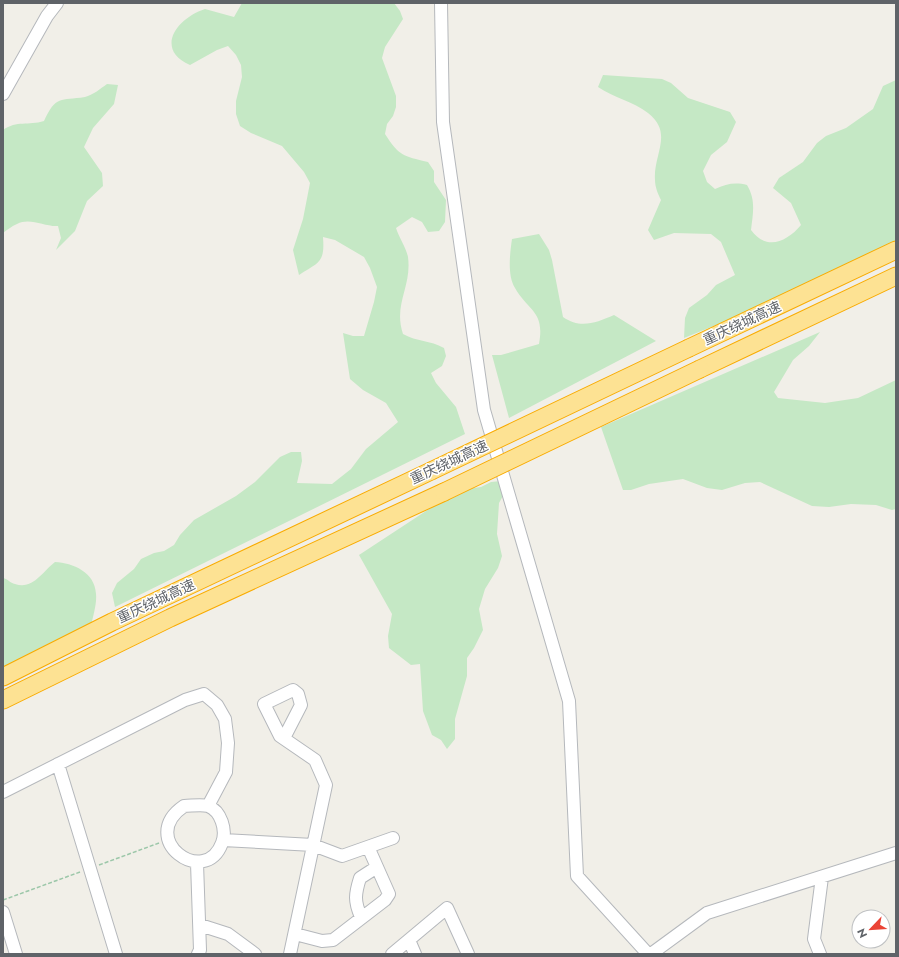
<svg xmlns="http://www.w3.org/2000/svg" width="899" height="957" font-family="Jost,'Noto Sans SC',sans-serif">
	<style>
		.green { fill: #c5e8c5 }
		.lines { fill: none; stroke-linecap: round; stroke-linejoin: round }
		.minor-casing { stroke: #b5b8bc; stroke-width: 14 }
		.highway-casing { stroke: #f9ab00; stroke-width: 19 }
		.path { stroke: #9cc7a9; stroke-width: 1.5; stroke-dasharray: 4 2; stroke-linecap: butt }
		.minor { stroke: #fff; stroke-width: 12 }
		.highway { stroke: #fde293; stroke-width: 17 }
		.highway-bridge-casing { stroke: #f9ab00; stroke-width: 19; stroke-linecap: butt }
		.highway-bridge { stroke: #fde293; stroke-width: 17 }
		.labels { text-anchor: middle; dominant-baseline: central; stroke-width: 3; stroke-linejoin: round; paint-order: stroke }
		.street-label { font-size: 14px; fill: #5f6368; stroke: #fff }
	</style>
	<rect width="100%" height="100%" fill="#f1efe8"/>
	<path class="green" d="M242,3H394L400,11L403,19L385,47L382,58L396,96V107L393,116L387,124L385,134C399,156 403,156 428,162L434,171V182L446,200L445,222L439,231L428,232L422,222L412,217L396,228C399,238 406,247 408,257C412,287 393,304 403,334C417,342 430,340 444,348L446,356L442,366L431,373L436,383L456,407L465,434L115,607L112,593L117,583L134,569L141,559L154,553L164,551L174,545L180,535L194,520L236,496L255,482L280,457L291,452H301L302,461L297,483L332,484L351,469L366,449L398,422L386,403L363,390L350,379L343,333L353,336H364L374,302L377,287L370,268L364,257L335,240L323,237C325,263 319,262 299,275L293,250L303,219L310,183L304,172L282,146L251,133L240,126L236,114V101L242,77L241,65L236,55L228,46L217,50L190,65C154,49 177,18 205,9L234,17Z
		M603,75L662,79L671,83L688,98L730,112L736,122L727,142L711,155L703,171L707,182L715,189C726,184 735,182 747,185C756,200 753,213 751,230C766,251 787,242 801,225L791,203L773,188L779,178L803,162L817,143L826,136L846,128L873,109L883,86L896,80V244L801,291L684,338L685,318L689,308L707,295L716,285L735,275L721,242L711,234L674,233L654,240L648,230L661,200C658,194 655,187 655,180C653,155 674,133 648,113C633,101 614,98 598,87Z
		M107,84L118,85L114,104L93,128L84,147L102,173L103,186L87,201L75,231L56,250L61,238L58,226C45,227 30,217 17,224C12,226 7,230 3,233V130C17,120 28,126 44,121C56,95 60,101 85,97C93,95 100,89 107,84Z
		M539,234L549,250L552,260L563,317C580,329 596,323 614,315L656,341L509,418L492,355H501L539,344C545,311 529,312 515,288C507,275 510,253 512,239Z
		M820,332L809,346L793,360L774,392L778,398L825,403L858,398L896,380V509L892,510L876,505L851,504L829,507L812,506L760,482L745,483L722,490L707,488L683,479L649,484L631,490H623L601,427Z
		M501,481L504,494L499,503L497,534L502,556L498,568L485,589L479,609L483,630L474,648L467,658V676L455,719V739L447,749L441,740L432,735L423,711L420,664L411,665L389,648L388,636L392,614L359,555L458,490L481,487L491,482Z
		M55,562C73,563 95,572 96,594C97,604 93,616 91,626L3,672V578C8,579 10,583 15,584C33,590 42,572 55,562Z"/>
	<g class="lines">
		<defs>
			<path id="minor" d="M441,3L443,122L484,410L569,701L577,876L648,954
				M3,94L47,16L57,3
				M284,738L301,705L298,694L293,690L264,704L280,736L315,760L326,785L290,954
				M58,764L116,954
				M3,792L185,700L204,694L217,705L225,719L228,743L226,772L208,806
				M184,806C191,806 201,804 208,806C221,811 227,830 222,843C205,889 136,839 184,806Z
				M223,840L313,845L342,856L393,838
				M197,863L200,950L198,954
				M3,912L16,954
				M361,917C354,901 355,894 360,878L377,867
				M200,925L228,934L255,954
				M295,934L322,941L333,940L385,900L389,894L369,849
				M409,940L415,954
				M392,954L447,908L468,954
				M651,954L707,913L896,853
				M820,954L814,939L822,877"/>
			<path id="highway" d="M689,348L896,250
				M700,369L896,276
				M3,677L112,622L431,471
				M3,700L170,618L444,492"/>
		</defs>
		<use href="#minor" class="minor-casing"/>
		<use href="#highway" class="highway-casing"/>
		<path class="path" d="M99,865L159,843
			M3,900L80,872"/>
		<use href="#minor" class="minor"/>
		<use href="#highway" class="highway"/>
		<defs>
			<path id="highway-bridge" d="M431,471L689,348
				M444,492L700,369"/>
		</defs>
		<use href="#highway-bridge" class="highway-bridge-casing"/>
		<use href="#highway-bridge" class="highway-bridge"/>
	</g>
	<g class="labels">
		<g class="street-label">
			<text transform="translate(742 323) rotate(-25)">重庆绕城高速</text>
			<text transform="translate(449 462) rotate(-25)">重庆绕城高速</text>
			<text transform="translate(156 601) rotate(-25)">重庆绕城高速</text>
		</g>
	</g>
	<rect width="899" height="957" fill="none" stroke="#5f6368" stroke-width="8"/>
	<g transform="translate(871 929) rotate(245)"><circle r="19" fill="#ffffff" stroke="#bfc1c3"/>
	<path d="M0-3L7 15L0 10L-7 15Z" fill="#ea4335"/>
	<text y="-6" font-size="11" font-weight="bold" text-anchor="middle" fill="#5f6368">N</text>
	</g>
</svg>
